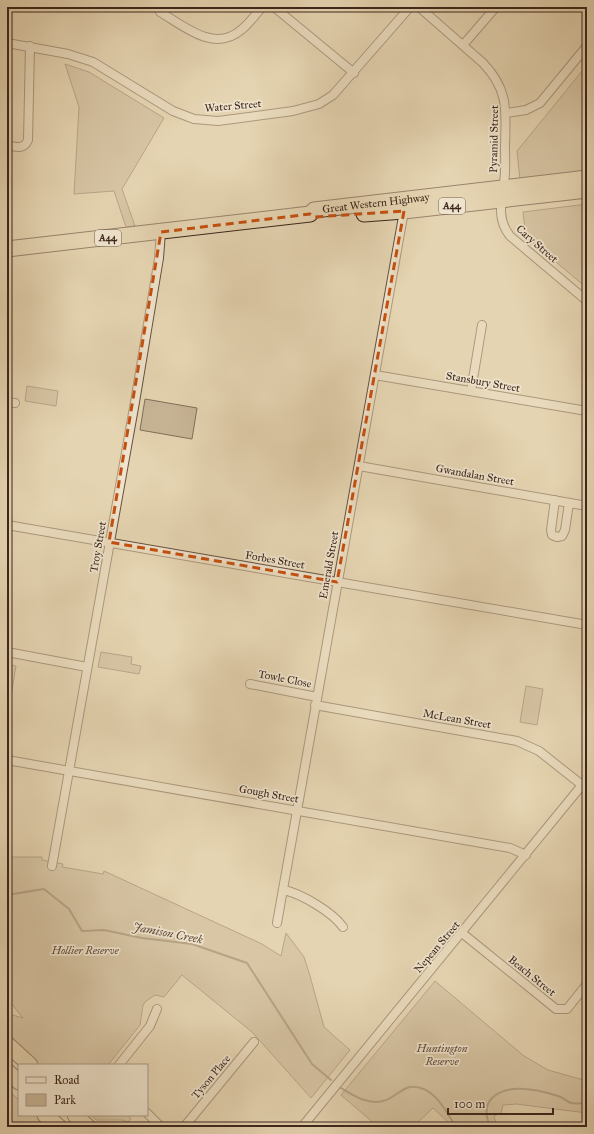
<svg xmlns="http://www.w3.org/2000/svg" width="594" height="1134" font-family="'IM FELL Great Primer',serif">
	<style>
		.green { fill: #c8b698; stroke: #826e5a }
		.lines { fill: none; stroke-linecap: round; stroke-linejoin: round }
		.stream { stroke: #7f6a56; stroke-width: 2 }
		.street-casing { stroke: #665140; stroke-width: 10 }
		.highway-casing { stroke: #3c251b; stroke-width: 17 }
		.street { stroke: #eee3cc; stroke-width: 8 }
		.highway { stroke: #e5d4b1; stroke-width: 15 }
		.marked { fill: none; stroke: #c64f0f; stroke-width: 3; stroke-dasharray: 8 5; stroke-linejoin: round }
		.labels { text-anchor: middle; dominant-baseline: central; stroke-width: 3.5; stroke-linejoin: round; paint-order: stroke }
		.shield { fill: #eee3cc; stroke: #715e50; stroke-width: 1 }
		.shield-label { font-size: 10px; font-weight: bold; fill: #3c251b }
		.street-label { font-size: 11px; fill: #3c251b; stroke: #eee3cc }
		.park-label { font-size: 11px; font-style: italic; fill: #5f493a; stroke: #eee3cc }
		.water-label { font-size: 12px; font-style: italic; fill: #5e4839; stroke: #eee3cc }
	</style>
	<rect width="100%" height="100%" fill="#e5d4b1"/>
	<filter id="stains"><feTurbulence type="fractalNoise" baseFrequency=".005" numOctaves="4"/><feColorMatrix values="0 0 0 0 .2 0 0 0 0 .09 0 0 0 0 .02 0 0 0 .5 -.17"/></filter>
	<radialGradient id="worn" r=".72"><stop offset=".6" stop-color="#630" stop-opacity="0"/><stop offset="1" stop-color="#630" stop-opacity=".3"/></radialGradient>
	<path class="green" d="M65,64L89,72L164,118L122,189L135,226L126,227L114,191L74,194L79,107Z
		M587,65V172L520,180L517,151Z
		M587,204V288L526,237L523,212Z
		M27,386L58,391L56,406L25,401Z
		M145,399L197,408L192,439L140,430Z
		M101,652L132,657L131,664L141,666L139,674L98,667Z
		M7,664L16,666L7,720Z
		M526,686L543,689L537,725L520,722Z
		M7,857H42V860L63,864L62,867L103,874L104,871L262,944L281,956L286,933L304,957L310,976L324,1027L350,1050L311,1098L252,1032L182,975L164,997L155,995L146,1001L143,1005L140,1025L108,1065H37L7,1037V1015L9,1014L23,1018L7,998Z
		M435,981L524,1056L548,1070L587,1081V1113L516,1104L503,1105L501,1113L494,1116L497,1127H450L447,1121L433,1108L413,1127L376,1125L341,1095Z
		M7,1089L19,1100V1115H37L50,1127H7Z
		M91,1115H128L131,1119L128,1122L122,1120H96Z"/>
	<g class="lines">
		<path class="stream" d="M7,895L44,889L69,909L82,931L104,930L142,938L192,944L247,963L312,1064L331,1080
			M341,1088C353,1095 367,1105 383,1101C393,1099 400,1089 410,1087C433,1084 446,1111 456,1127
			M490,1127C486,1117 484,1106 492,1098C508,1082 539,1090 558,1096C563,1097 567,1102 571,1103C576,1104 582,1103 587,1103"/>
		<defs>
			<path id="street" d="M274,7L354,73
				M419,7L483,63C509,90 506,111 505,146C505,158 506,171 504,183C501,203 497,220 510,236L587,301
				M160,12C184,26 214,53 241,30C249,24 255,15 262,7
				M7,43L68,54L93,62L173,111L194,119L218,121L293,111L319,104L333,95L410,7
				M463,45L496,7
				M506,113L526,110L540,103L587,46
				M7,145C15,147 24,150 28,140L30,46
				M375,375L587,411
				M471,391L482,325
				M7,402L15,403
				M359,466L587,506
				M555,500L551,530L552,535L557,537L562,536L565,530L569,503
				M7,525L587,625
				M7,652L87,667
				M250,684L317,697
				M315,705L517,741L539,751L582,785
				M7,760L510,848L526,855
				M52,866L135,402L159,258L161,232
				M284,890C302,894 332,912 343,927
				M277,923L404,211
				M462,933L556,1009H567L587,984
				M119,1065L150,1026L157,1009
				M147,1113L161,1127
				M184,1127L254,1042
				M302,1127L587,779"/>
			<g id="highway">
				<path d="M364,214L404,211L587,190"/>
				<path id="s1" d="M7,249L310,214L314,210L587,178"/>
				<path d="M7,1044L30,1065"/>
				<path d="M7,1071L19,1082"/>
				<path d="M45,1115L59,1127"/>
				<path d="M75,1115L88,1127"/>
			</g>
		</defs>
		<use href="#street" class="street-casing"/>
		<use href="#highway" class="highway-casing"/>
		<use href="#street" class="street"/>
		<use href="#highway" class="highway"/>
	</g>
	<path d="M0 0H594V1134H0ZM404,211L337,582L109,542L161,232L310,214L315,217Z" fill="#e5d4b1" fill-opacity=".55" fill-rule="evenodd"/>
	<path class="marked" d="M404,211L337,582L109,542L161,232L310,214L315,217Z"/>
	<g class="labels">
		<g class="shield">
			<rect x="439" y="198" width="26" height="16" rx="3"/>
			<rect x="95" y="230" width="26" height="16" rx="3"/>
		</g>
		<g class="shield-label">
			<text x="452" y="206">A44</text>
			<text x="108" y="238">A44</text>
		</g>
		<g class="street-label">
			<text transform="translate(233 106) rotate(-5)">Water Street</text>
			<text transform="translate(494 139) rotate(-89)">Pyramid Street</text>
			<text stroke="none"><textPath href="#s1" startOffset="373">Great Western Highway</textPath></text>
			<text transform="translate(537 244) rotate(41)">Cary Street</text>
			<text transform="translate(483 382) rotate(10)">Stansbury Street</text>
			<text transform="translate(475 475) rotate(10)">Gwandalan Street</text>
			<text transform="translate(98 547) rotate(-80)">Troy Street</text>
			<text transform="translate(275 560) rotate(10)">Forbes Street</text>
			<text transform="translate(329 565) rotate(-80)">Emerald Street</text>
			<text transform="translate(285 679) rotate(11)">Towle Close</text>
			<text transform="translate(457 719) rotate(10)">McLean Street</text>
			<text transform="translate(269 794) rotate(10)">Gough Street</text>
			<text transform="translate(437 947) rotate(-50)">Nepean Street</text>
			<text transform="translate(532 976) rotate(39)">Beach Street</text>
			<text transform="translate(211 1077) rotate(-50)">Tyson Place</text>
		</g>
		<g class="park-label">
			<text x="85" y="950">Hollier Reserve</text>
			<text x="442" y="1048">Huntington<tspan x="442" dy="13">Reserve</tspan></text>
		</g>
		<g class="water-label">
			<text transform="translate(168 933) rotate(11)">Jamison Creek</text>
		</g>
	</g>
	<rect width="594" height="1134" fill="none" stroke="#e5d4b1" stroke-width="24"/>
	<rect x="8" y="8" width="578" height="1118" fill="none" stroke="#3c251b" stroke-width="2"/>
	<rect x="12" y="12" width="570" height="1110" fill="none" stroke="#3c251b"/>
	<rect x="18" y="1064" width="130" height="52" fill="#eee3cc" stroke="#a79785"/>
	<rect x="26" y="1077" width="20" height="6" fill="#eee3cc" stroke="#a79785"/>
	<text x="54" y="1084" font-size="12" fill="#3c251b">Road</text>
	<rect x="26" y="1094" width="20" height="12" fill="#c8b698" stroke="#a79785"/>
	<text x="54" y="1104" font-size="12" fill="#3c251b">Park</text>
	<path d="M448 1108v6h105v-6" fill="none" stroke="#3c251b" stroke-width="2"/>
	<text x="454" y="1108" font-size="12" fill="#3c251b" stroke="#eee3cc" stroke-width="3" paint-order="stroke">100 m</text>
	<rect width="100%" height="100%" filter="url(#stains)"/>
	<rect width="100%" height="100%" fill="url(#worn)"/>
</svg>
